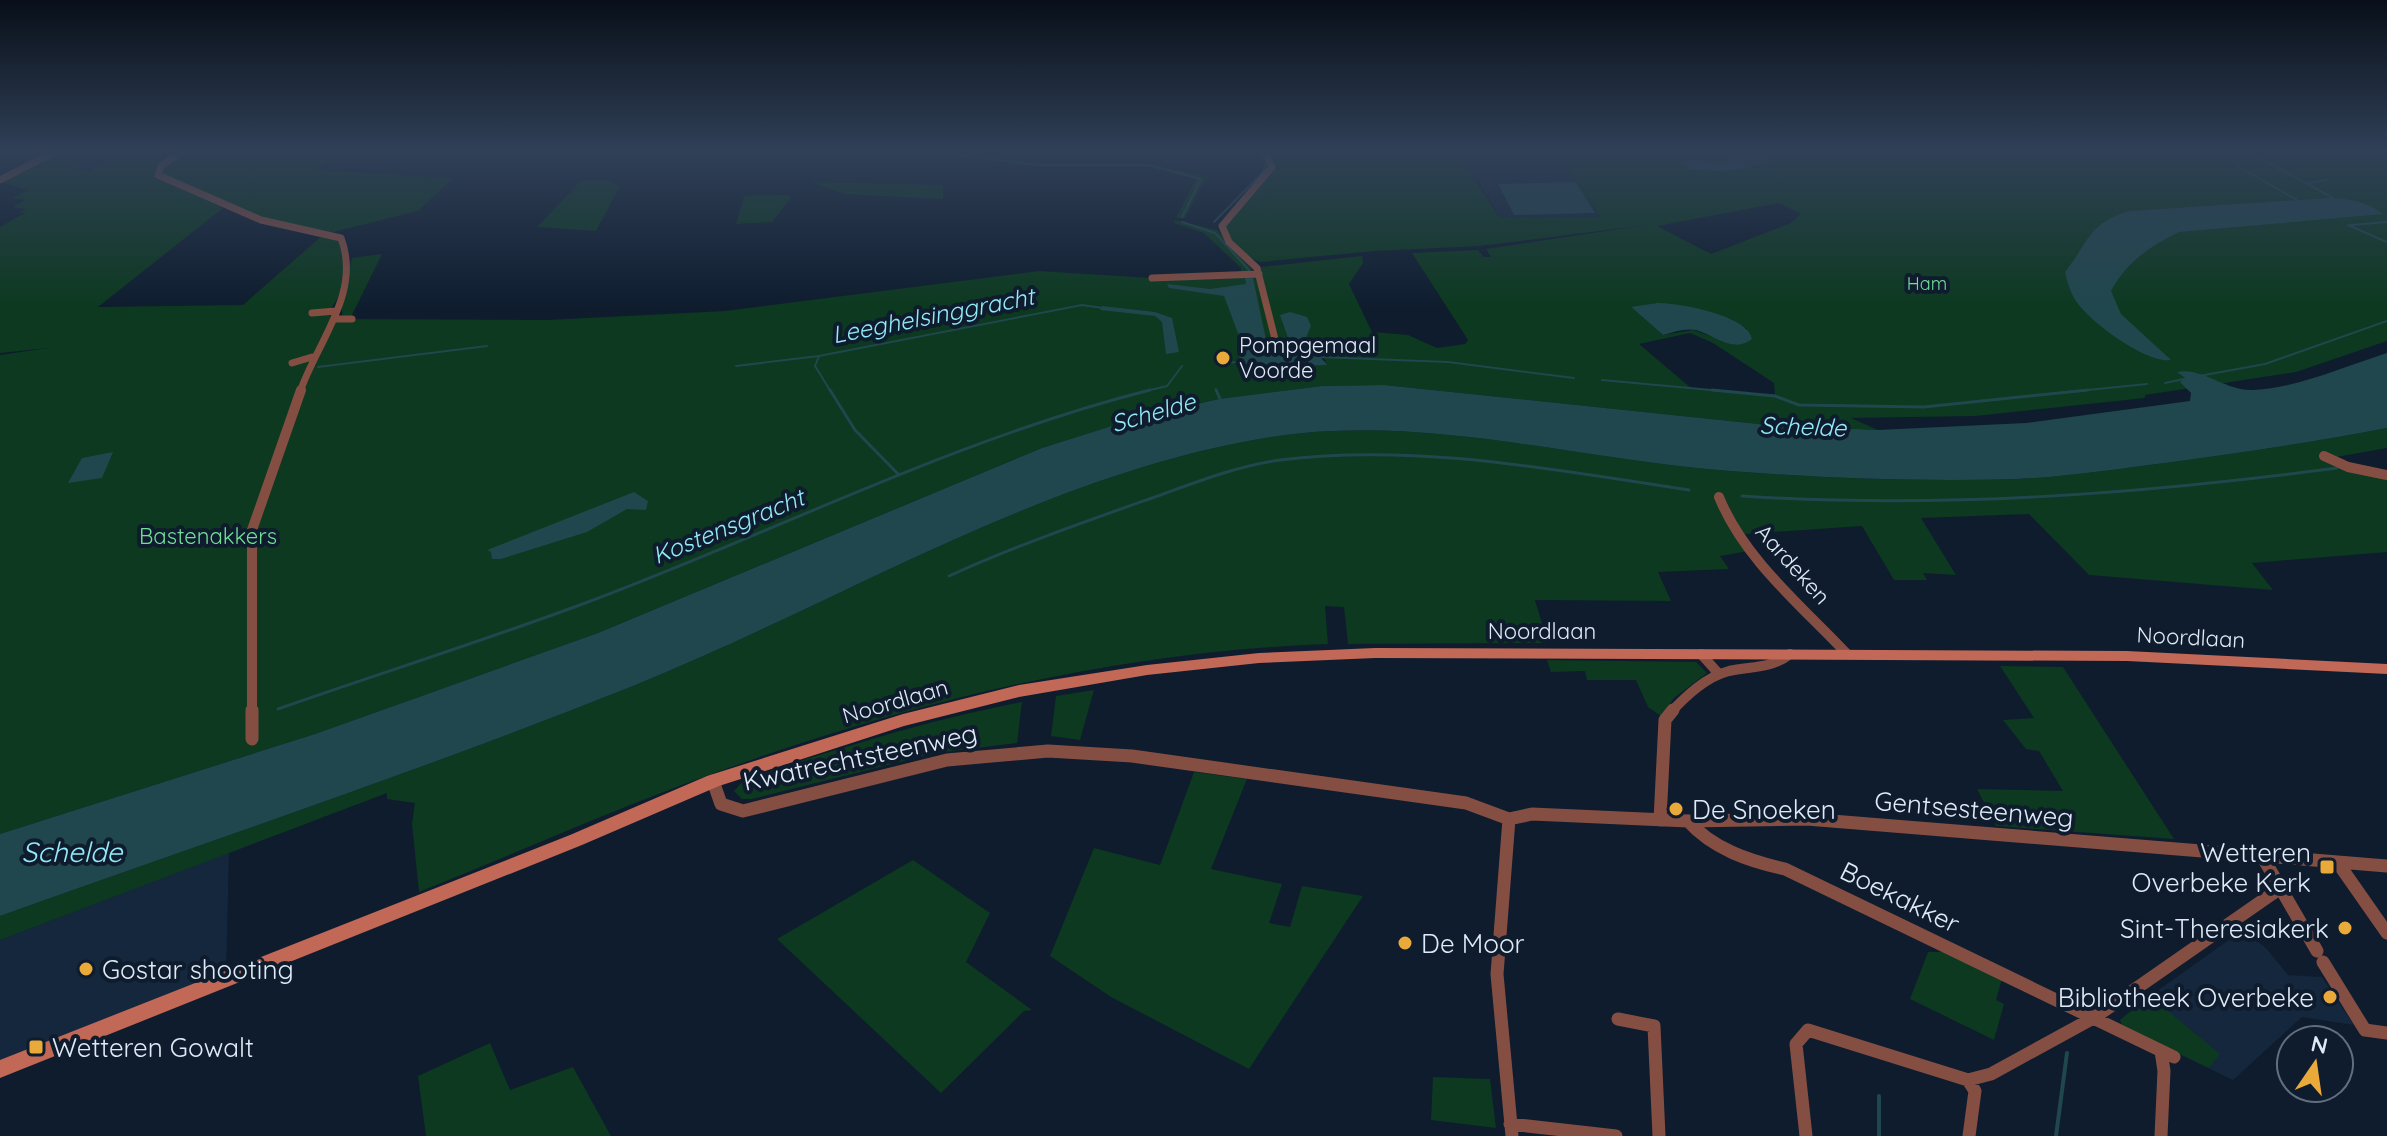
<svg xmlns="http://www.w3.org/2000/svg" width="2387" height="1136" font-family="Quicksand,sans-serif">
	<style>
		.built { fill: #14273d }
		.green { fill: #0c391f; fill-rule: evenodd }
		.water { fill: #20474d }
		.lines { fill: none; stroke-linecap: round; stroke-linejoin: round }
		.stream-far2 { stroke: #20474d; stroke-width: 2 }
		.stream-far1 { stroke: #20474d; stroke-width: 3 }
		.stream { stroke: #20474d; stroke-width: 4 }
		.street-far2 { stroke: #854e43; stroke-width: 7 }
		.street-far1 { stroke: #854e43; stroke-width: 10 }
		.street { stroke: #854e43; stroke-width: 13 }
		.secondary { fill: #c16857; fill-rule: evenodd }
		.poi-dot { fill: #eaaa39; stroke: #0e1c2e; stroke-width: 3 }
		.labels { text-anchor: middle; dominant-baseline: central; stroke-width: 8; stroke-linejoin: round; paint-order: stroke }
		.far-park-label { font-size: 18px; fill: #72de97; stroke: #0e1c2e }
		.poi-label { font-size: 22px; fill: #e0eaf6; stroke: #0e1c2e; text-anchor: start }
		.park-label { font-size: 22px; fill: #72de97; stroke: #0e1c2e }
		.street-label { font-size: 22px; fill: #e0eaf6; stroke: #0e1c2e }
		.water-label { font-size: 24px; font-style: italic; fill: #94eaf9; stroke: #0e1c2e }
		.near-street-label { font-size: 26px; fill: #e0eaf6; stroke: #0e1c2e }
		.near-poi-label { font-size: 26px; fill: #e0eaf6; stroke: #0e1c2e; text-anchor: start }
		.near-water-label { font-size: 28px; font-style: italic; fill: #94eaf9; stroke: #0e1c2e }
	</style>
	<rect width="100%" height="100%" fill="#0e1c2e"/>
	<path class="built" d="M1336,150H1555L1600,217L1500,218L1478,180L1378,158L1352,157Z
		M229,852L226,973L0,1061V940Z
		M2243,930L2266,948L2288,975L2322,977L2354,1025L2302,1017L2233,1080L2123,1027L2120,1020L2150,996Z"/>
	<path class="green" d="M62,150L85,155L64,162L86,164L78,169L89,171L124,150H181L157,167L153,175L223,208L98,307L243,305L324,234L340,240C345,259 346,296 329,310L336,311V319L548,320L725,311L1039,271L1152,278L1259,274L1277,343L1260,267L1362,256L1363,263L1349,284L1372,332L1408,335L1437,348L1465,344L1468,340L1412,253L1478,250L1484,257H1491L1486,249L1647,225L1479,246L1374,251L1261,262C1243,256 1232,243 1225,226L1273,170L1275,161L1267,150H1336L1352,157L1378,158H1460L1500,218L1600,217L1555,150H1704L1730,158L1725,162L1689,159V169L1769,153L1765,150H2387V341L2296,372L2145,395V398L1976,416L1851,418L1878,430L1768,425L1384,385L1322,386L1219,399L1140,417L1042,448L598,633L315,734L0,834V355L48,348L0,353V227L25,213L21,212L25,209L13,207L25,200L12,198L28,190L0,182ZM1779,203L1801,214L1791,223L1711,254L1657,226ZM1657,303L1731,319L1747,329L1736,345L1693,330L1663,335L1632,308ZM1690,333L1713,343L1774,383L1775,395L1691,388L1639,344ZM1279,349L1331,350L1336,356L1322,357L1326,361L1286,365Z
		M187,150H343L316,170L453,178L418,211L333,232L270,221L162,175L160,170Z
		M951,150L1019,163H1141L1210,177L1201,186L1185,218H1176L1196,179L1145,166L1020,165L954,155Z
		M581,181H610L620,186L596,231L537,227Z
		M810,182L943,185V199L845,194Z
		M787,195L791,198L772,222L736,224L744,196Z
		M1175,220L1217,230L1253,270L1241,273V268L1204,233L1174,223Z
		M382,254L351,317H343L341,307L352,258Z
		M2387,428V448L2336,457L2346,470L2387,479V552L2252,563L2273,590L2089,575L2029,514L1921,518L1956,575L1923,573L1927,580H1894L1862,526L1745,534L1749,551L1720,556L1729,569L1658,572L1671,601L1535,600L1548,643L1348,644L1344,607L1325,606L1328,644C1105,652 890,707 682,785C594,818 507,857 419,892L412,824L415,803L387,799V793L0,940V916C211,841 425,769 633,686C841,602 1045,473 1271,437C1423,413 1578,460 1730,471C1825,478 1921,482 2016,479C2066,477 2116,469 2165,463C2240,453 2313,442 2387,428Z
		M1547,660L1696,662L1707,673L1674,698L1661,716L1648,707L1636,680H1587L1585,671L1551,672Z
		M2000,666L2063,667L2174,839L1996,826L1977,789L2063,791L2039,751L2026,749L2003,720L2034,718Z
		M1094,690L1080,740L1051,736L1056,696Z
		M1022,702L1017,743L936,753L752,799H742L734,791L745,779C837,749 927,720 1022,702Z
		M1194,772L1247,779L1211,869L1282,884L1269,923L1290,927L1302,886L1363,896L1249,1069L1111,997L1050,956L1094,848L1160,865Z
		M913,860L990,913L966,962L1032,1010L1024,1011L941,1093L777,939Z
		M1928,952H1952L2003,975L1996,1000L2004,1004L1994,1040L1910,999Z
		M2150,996L2220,1054L2209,1068L2123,1027L2120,1020Z
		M490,1043L510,1090L573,1067L611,1136H426L418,1076Z
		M1433,1077L1490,1079L1496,1128L1431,1120Z"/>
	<path class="water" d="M1704,150H1765L1769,153L1767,160C1745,173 1713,172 1689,169L1683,163L1689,159L1725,162L1729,158Z
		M1576,182L1595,213L1514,215L1498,184Z
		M2332,198C2350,199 2368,202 2383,214L2179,232C2152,245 2126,262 2111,291L2121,314L2171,360C2147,364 2085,320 2073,296C2069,289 2067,280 2065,272C2090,240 2088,224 2129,211Z
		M1245,278H1253L1267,344L1274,352L1318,354L1327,365L1242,368L1239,355L1245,352L1224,296L1169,288L1167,284L1210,289L1246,284Z
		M1657,303C1679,303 1748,315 1752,339C1734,354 1714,335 1696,330C1685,328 1674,332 1663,335L1631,307Z
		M1102,306L1155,312L1172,318L1179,352L1166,354L1162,322L1155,316L1100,310Z
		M1290,312L1307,317L1311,326L1305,340L1288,338L1280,315Z
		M2387,353V428C2313,442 2240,453 2165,463C2116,469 2066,477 2016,479C1921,482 1825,478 1730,471C1578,460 1423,413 1271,437C1045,473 841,602 633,686C425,769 211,841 0,916V834L315,734L598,633L1042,448L1140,417L1219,399L1322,386L1384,385L1768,425L1878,430L2026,423L2190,401L2191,393L2180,382L2185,378L2177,372C2203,367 2226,392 2254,390C2297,388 2346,366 2387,353Z
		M113,452L102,478L68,483L82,458Z
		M634,492L648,501L646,510L627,509L587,532L501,559H492L491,552L487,550Z"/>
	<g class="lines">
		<path class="stream-far2" d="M953,150L960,155L1039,165H1149L1201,179L1182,217
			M2223,152L2241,168L2297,200
			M2253,154L2333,198
			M2307,183L2327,180
			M1182,222L1215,233L1249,270
			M1214,222L1263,172L1266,162L1257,150
			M2348,225L2387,242
			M2351,225L2387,222
			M819,356L815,366L831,392
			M1319,357L1448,362L1574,378
			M1218,363L1241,362
			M736,366L819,356L1082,305L1103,308
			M318,367L487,346
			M2199,376L2265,364L2387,321
			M1602,380L1733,392
			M2165,383L2184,379
			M1216,389L1217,392
			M1142,392L1167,386L1182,366
			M2068,392L2147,384"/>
		<path class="stream-far1" d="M830,390L855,430L899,475
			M1216,390L1221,401
			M1712,390L1775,396L1799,405L1924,407L2088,390
			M1742,496C1942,509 2138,494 2337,468
			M949,576C1015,546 1084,522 1152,498C1194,483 1236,466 1280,460C1417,443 1554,470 1689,490
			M278,709C381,673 486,640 588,602C775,532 956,439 1150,390"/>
		<path class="stream" d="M1879,1096V1136
			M2056,1136L2067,1053"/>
		<path class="street-far2" d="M184,150L161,166L158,175L261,220L341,238C362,293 317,342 300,392
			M1265,150L1272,167L1222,226L1229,242L1257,268L1275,339
			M0,180L59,150
			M1152,278L1259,274
			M312,313L336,311
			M336,319H352
			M292,363L312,357"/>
		<path class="street-far1" d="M2324,456L2348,467L2387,475
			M1719,497C1744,559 1802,606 1847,654
			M1701,654L1719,674
			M252,712V530L301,390
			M1671,712C1687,695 1706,677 1729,671C1751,666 1771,669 1790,654"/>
		<path class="street" d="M252,710V739
			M713,781L721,804L743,811L947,760L1048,751L1132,756L1466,803L1509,819
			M1509,819L1532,814L1688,821L1807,819L2387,866
			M1509,819L1497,974L1512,1136
			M1660,820L1665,720L1673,710
			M1688,821C1713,849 1749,861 1785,869L2174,1057
			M2262,856L2317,951
			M2338,863L2387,933
			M2323,962L2365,1030L2387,1033
			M1618,1019L1654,1026L1659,1136
			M2161,1051L2164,1071L2161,1136
			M1968,1080L1975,1091L1969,1136
			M1510,1124L1616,1136
			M1806,1136L1796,1044L1808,1030L1968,1080L1991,1074L2095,1017L2282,887"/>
		<path class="secondary" d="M1375,648L2127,651L2387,664V674L2127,661L1375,658L1259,663L1147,675L1019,697L904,726L719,786L582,845L0,1078V1060L570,835L707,776L903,714L1019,685L1147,665L1259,653Z"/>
	</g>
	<linearGradient id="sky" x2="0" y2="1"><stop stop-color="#080f19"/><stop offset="0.49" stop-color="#304057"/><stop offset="1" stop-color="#304057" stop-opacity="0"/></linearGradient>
	<rect width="2387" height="309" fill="url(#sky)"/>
	<g class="poi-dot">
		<circle cx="1223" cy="358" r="8"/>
		<circle cx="1676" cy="809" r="8"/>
		<rect x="2319" y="859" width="16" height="16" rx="4"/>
		<circle cx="2345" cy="928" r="8"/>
		<circle cx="1405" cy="943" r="8"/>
		<circle cx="86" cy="969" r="8"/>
		<circle cx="2330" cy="997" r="8"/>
		<rect x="28" y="1039" width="16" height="16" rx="4"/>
	</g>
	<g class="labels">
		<g class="far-park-label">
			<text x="1927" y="283">Ham</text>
		</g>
		<g class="poi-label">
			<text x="1239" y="345">Pompgemaal<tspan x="1239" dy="25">Voorde</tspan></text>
		</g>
		<g class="park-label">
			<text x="208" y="536">Bastenakkers</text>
		</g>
		<g class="street-label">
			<text transform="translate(1793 564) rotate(48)">Aardeken</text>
			<text x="1542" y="631">Noordlaan</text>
			<text transform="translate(2191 637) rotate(3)">Noordlaan</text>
			<text transform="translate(895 701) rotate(-16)">Noordlaan</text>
		</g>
		<g class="water-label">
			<text transform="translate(933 315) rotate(-11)">Leeghelsinggracht</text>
			<text transform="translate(1153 412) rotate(-16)">Schelde</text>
			<text transform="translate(1803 426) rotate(2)">Schelde</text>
			<text transform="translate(728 526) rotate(-22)">Kostensgracht</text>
		</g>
		<g class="near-street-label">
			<text transform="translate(860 757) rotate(-12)">Kwatrechtsteenweg</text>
			<text transform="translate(1974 809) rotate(5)">Gentsesteenweg</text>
			<text transform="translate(1900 897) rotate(26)">Boekakker</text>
		</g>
		<g class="near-poi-label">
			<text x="1692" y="809">De Snoeken</text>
			<text x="2311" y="852" text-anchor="end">Wetteren<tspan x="2311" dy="30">Overbeke Kerk</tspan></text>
			<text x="2329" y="928" text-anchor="end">Sint-Theresiakerk</text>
			<text x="1421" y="943">De Moor</text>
			<text x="102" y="969">Gostar shooting</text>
			<text x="2314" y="997" text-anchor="end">Bibliotheek Overbeke</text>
			<text x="52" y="1047">Wetteren Gowalt</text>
		</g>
		<g class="near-water-label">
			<text x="72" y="851">Schelde</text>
		</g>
	</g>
	<g transform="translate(2315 1064) rotate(13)"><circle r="38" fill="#0e1c2e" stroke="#626e7e" stroke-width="2"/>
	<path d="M0-6L14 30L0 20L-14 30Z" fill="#eaaa39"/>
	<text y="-12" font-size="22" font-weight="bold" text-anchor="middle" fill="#e0eaf6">N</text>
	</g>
</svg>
